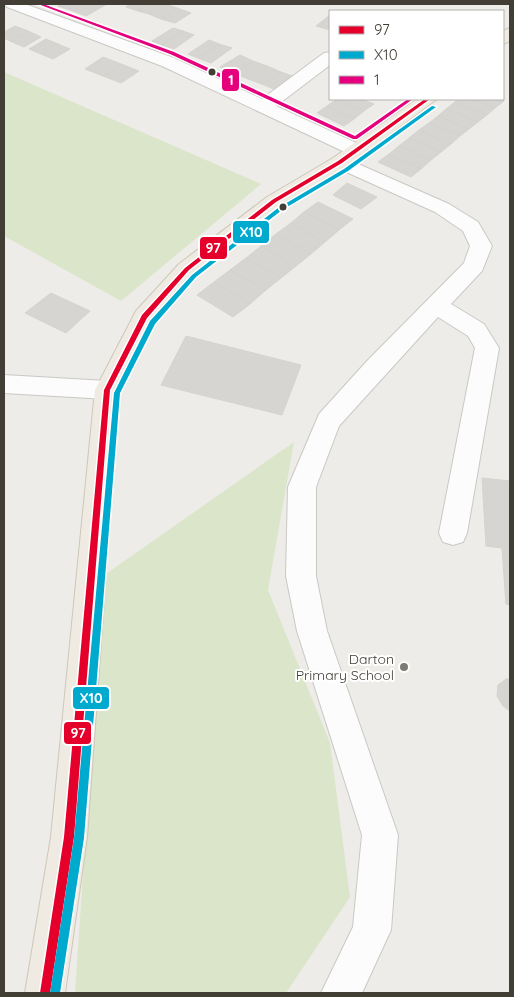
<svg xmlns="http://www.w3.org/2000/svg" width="514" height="997" font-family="Quicksand,sans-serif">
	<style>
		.green { fill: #dbe5ca }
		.building { fill: #d7d5d1; stroke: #d5d3ce }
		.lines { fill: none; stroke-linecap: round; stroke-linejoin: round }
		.minor-casing { stroke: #c9c8c4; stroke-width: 2 }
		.major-casing { stroke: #cec7b7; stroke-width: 2 }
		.minor { fill: #fcfcfc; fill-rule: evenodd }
		.major { fill: #efebe3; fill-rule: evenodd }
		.bus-1-casing { stroke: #fff; stroke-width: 3 }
		.bus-2-casing { stroke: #fff; stroke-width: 3 }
		.bus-3-casing { stroke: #fff; stroke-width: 3 }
		.bus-1 { fill: #e4002b; fill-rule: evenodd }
		.bus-2 { fill: #00a9ce; fill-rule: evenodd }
		.bus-3 { fill: #e5007d; fill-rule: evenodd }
		.bus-dot { fill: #423d35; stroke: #fff; stroke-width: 2 }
		.poi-dot { fill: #7e7a74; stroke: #fff; stroke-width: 2 }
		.labels { text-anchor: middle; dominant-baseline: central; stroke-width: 4; stroke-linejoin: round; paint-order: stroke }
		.poi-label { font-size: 14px; fill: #423d35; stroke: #fff; text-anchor: end }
		.line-badge { stroke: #fff; stroke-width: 2 }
		.badge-label { font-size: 14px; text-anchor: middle; font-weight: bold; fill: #fff }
	</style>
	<rect width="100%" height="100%" fill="#edece8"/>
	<path class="green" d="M4,72L261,184L121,301L4,236Z
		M294,442L268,590L330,743L350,897L286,993H75L103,576Z"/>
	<path class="building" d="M62,4H86L73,11L58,6Z
		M86,4H107L86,16L73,11Z
		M130,4H149L138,11L126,7Z
		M149,4H165L149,14L138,11Z
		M165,4L177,8L161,19L149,14Z
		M177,8L191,13L175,23L161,19Z
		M330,15V30L316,26Z
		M15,26L28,31L10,41L4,38V32Z
		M173,28L183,31L162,45L152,41Z
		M28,31L41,37L24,47L10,41Z
		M183,31L194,35L174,49L162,45Z
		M46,39L58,44L41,54L29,49Z
		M209,40L219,44L198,58L188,54Z
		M58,44L70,49L53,59L41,54Z
		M219,44L232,48L211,63L198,58Z
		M240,55L253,61L234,73L220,67Z
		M103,57L121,64L103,76L85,69Z
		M253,61L267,66L248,79L234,73Z
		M121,64L139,71L121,83L103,76Z
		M267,66L281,72L262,84L248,79Z
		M281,72L295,77L276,90L262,84Z
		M337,99H361L374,104L364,111Z
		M337,99L364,111L354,119L327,106Z
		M459,99H472L495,108L487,115L455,102Z
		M472,99H498L504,101L495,108Z
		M455,102L487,115L478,122L446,109Z
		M327,106L354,119L344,126L317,113Z
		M446,109L478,122L469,129L438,116Z
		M438,116L469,129L460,136L429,123Z
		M429,123L460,136L451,144L419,130Z
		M419,130L451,144L441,152L409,138Z
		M409,138L441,152L431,160L399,146Z
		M399,146L431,160L421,169L389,154Z
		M389,154L421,169L411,177L378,162Z
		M347,183L377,197L361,209L333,195Z
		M318,202L353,219L339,230L304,212Z
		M304,212L339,230L325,242L291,223Z
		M291,223L325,242L311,254L276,234Z
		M276,234L311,254L296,266L261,246Z
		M261,246L296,266L281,278L246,258Z
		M246,258L281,278L266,290L230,270Z
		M230,270L266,290L250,304L214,282Z
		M214,282L250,304L233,317L197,295Z
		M51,293L90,311L66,333L25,313Z
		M186,336L301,365L282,415L161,385Z
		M482,478L510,481V605L506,604L502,548L486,546Z
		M506,679H510V711L503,706L497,696L498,685Z"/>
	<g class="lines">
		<defs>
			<path id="minor" d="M4,4H25L174,58L262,99L324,53L330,52V65L276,106L363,146L365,150L363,154H349L162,66L7,7Z
				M340,156L449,204L478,222L492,246L482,271L451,304L484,324L499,348L467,533L463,542L453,545L443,542L439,533L475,348L468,336L438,317L339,426L316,487V576L327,631L398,835L391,930L362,993H321L353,927L362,835L297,631L286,576L288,487L319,414L367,361L464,263L470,246L463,231L435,212L333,166L330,162L333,158Z
				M4,375L107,381L116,383L119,390L116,397L107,399L4,393Z"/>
			<path id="major" d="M510,28V41L503,44V31Z
				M417,99H437L347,166L281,205L195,274L153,321L119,390L87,837L65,993H25L51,837L95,390L136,311L179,264L267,197L333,158Z"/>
		</defs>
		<use href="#minor" class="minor-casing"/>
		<use href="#major" class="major-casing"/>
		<use href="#minor" class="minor"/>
		<use href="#major" class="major"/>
		<defs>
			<path id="bus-1" d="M425,99H430L342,163L276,202L189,270L147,318L110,390L74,837L50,993H40L64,837L104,390L142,315L185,268L272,200L338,161Z"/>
			<path id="bus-2" d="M432,106L436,107L348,171L282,210L196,277L155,324L120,393L84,838L60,993H50L74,838L114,393L150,321L192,275L278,208L344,169Z"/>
			<path id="bus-3" d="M38,4H43L174,52L355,136L408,99H413L357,139H353L170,54Z"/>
		</defs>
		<use href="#bus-1" class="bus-1-casing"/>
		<use href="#bus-2" class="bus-2-casing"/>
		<use href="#bus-3" class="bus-3-casing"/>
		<use href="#bus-1" class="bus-1"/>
		<use href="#bus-2" class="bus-2"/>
		<use href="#bus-3" class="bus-3"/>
	</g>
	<g class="bus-dot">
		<circle cx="212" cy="72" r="4.5"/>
		<circle cx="283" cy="207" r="4.5"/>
	</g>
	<circle class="poi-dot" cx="404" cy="667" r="5"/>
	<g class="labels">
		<g class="poi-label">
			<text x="394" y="659">Darton<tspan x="394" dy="16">Primary School</tspan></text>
		</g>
	</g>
	<g class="line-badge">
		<rect x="221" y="68" width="19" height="24" rx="5" fill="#e5007d"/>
		<rect x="232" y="220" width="38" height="24" rx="5" fill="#00a9ce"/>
		<rect x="199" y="236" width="29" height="24" rx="5" fill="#e4002b"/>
		<rect x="72" y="686" width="38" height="24" rx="5" fill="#00a9ce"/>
		<rect x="63" y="721" width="29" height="24" rx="5" fill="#e4002b"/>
	</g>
	<g class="badge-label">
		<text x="231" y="85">1</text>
		<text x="251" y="237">X10</text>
		<text x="213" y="253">97</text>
		<text x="91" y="703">X10</text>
		<text x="78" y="738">97</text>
	</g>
	<rect width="514" height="997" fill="none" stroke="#423d35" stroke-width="10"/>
	<rect x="329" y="10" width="175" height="90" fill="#ffffff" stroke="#b3b1ae"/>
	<rect x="339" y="26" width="25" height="8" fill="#e4002b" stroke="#b3b1ae"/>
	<text x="374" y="35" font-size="15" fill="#423d35">97</text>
	<rect x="339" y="51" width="25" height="8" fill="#00a9ce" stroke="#b3b1ae"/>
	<text x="374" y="60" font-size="15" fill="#423d35">X10</text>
	<rect x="339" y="76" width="25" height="8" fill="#e5007d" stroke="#b3b1ae"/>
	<text x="374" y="85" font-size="15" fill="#423d35">1</text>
</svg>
